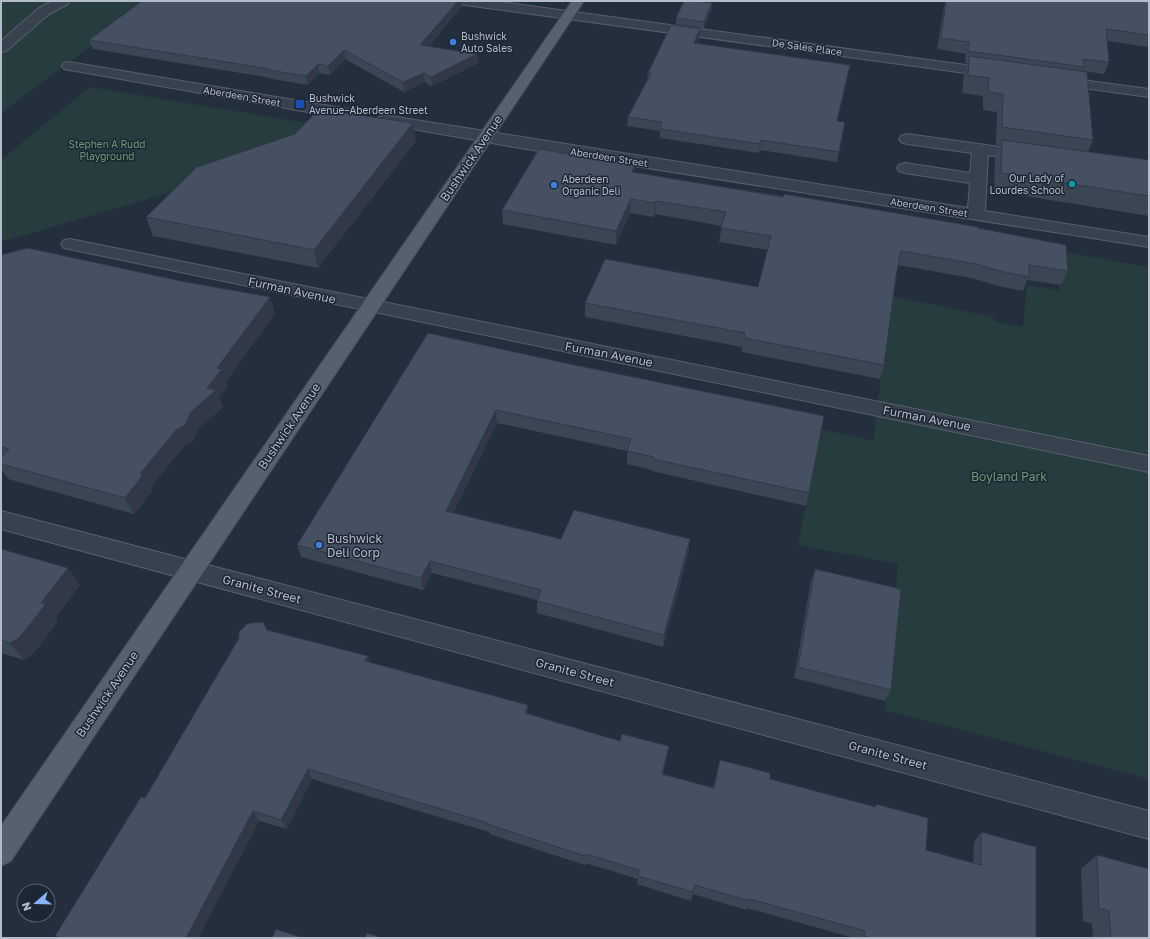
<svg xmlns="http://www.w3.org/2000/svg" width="1150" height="939" font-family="'Golos Text',sans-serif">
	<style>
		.green { fill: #263c3f }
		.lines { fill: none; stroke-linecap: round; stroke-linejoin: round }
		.minor-casing { stroke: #565f6c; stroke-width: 2 }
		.major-casing { stroke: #414a57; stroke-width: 2 }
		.minor { fill: #38414e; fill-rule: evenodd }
		.major { fill: #56606e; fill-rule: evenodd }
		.wall { fill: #3b4654 }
		.shaded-wall { fill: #303945 }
		.building { fill: #455162; stroke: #303945 }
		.shop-dot { fill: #3f7fe0; stroke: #1d2633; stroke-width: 1.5 }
		.transit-dot { fill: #1a4fb4; stroke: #1d2633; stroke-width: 1.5 }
		.culture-dot { fill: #0f9aa8; stroke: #1d2633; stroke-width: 1.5 }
		.labels { text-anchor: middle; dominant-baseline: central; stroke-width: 3; stroke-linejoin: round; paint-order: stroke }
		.far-poi-label { font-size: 10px; fill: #b4bcc9; stroke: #1d2633; text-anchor: start }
		.far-street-label { font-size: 10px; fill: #b4bcc9; stroke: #1d2633 }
		.far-park-label { font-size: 10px; fill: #6b9a76; stroke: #1d2633 }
		.street-label { font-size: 12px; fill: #b4bcc9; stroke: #1d2633 }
		.park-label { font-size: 12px; fill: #6b9a76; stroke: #1d2633 }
		.poi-label { font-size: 12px; fill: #b4bcc9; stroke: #1d2633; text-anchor: start }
	</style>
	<rect width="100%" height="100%" fill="#242f3e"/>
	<path class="green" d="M1,1H151L1,113Z
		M90,87L319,125L192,186L1,242V160Z
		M1064,252L1149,267V779L885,710L898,564L798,545L820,429L873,441L891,296L993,317L994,321L1023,327L1027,285L1059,290Z"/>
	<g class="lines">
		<defs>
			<path id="minor" d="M53,1H69L68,4L49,14L6,51L1,52V41L39,8Z
				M459,1H494L995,69L1000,70L1002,73L1000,76L995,77L465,5L460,4Z
				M69,62L348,109L353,111L356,114L353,117L348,119L64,69L62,66L64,63Z
				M1059,77L1149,89V97L1054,84L1052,81L1054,78Z
				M384,115L968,208L970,183L905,173L899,171L897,168L899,165L905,163L970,173L972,153L907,144L901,142L899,139L901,136L907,134L1028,151L1034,153L1036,156L1034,159L1028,161L988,155L985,211L1149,237V247L514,147L379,123L376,120L379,117Z
				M70,239L1149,456V472L64,248L61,244L64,240Z
				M1,511L1149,811V839L1,529Z"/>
			<path id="major" d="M572,1H584L11,861L1,866V826Z"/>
		</defs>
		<use href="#minor" class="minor-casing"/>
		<use href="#major" class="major-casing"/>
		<use href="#minor" class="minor"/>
		<use href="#major" class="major"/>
	</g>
	<path class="wall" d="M142,1H462V6L428,47L477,54L478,63L432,86L425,82L404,92L345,59L330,75L319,73L308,85L272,79L271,78L93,49L89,40Z
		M945,1H1149V47L1107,41L1109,62L1104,74L1082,71L1093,140L1088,152L1149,160V216L994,191L995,158L1000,145H996L997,112L983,110V96L962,93L964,74L967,63H965L966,54L937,49Z
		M712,3V9L704,28L676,24V18Z
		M699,38L697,43L837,121L845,122L837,162L760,150L759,153L660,138V131L627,126L628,117L647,80L648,73Z
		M416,141L318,268L153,236L146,217Z
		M634,172L978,228L1068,271L1061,285L1027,280L1023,291L998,286L971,278L898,265L896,276L884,365L880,379L742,352V347L585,317V303L758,287L768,250L719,242L722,226L655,214L654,217L630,213L616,245L503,224L502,210Z
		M1,255L181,281L270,297L275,314L226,381L228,386L219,397L223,407L198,429L192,442L184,446L150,488L152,491L134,514L8,479L1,469Z
		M428,333L809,493L806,506L652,471V470L627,464V451L497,423L453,513L561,539L689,551L663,647L537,613V600L432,573L423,590L301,557L297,545Z
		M1,549L68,568L80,585L56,617L58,621L33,654L24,660L1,653Z
		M815,569L891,690L885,701L794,678L811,581Z
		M267,630L368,656L369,662L528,705V714L667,756L663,775L713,788L720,760L770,779L875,807L876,804L926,850L973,863L974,842L981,832L1036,938H854L747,908L746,910L693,894L691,901L637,884L638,879L585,863V865L489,834V832L312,779L287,829L259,821L198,938H58L55,936L145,798Z
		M1097,855L1149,938H1093L1092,924L1083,921L1081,869Z"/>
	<path class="shaded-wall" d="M458,1H462V6L421,54L420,45Z
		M712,3V9L704,28V22Z
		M700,29L699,38L693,52L694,43Z
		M344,50L345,59L330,75L328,66Z
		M477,54L478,63L432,86L431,77Z
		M318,64L319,73L308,85L306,76Z
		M424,73L425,82L404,92L403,82Z
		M413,123L416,141L318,268L314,250Z
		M761,140L760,150L759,153L760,144Z
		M635,165L634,179L632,172Z
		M631,199L630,213L616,245V231Z
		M656,201L655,214L654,217L655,203Z
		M270,297L275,314L226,381L228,386L219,397L223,407L198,429L192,442L184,446L150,488L152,491L134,514L125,498L140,474L191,412L207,388L217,368Z
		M496,410L497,423L448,524L446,511Z
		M690,539L689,551L663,647L664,635Z
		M430,561L432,573L423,590L421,578Z
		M68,568L80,585L56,617L58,621L33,654L24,660L10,643Z
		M368,656L371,667L365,661Z
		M528,705V716L525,713Z
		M669,746L667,756L660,785L662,774Z
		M308,769L312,779L287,829L281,820Z
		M253,811L259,821L198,938H186Z"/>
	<path class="building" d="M142,1H458L420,45L477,54L431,77L424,73L403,82L344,50L328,66L318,64L306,76L269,70L270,69L89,40Z
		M684,1H694L712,3L704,22L676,18Z
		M946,1H1149V35L1106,29L1109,62L1083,59L1084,67L968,51L969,42L941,38Z
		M671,25L700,29L694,43L850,65L837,121L845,122L839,152L761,140L760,144L661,129V122L628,117L651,73H648Z
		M969,56L1087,72L1093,140L1002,127L1003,94L988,92L989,78L968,75Z
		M319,109L413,123L314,250L146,217L197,167L295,134Z
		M1002,140L1149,160V196L1001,173Z
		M539,149L635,165L632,172L783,197L784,194L978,227V228L1066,245L1068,271L1029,265V277L1004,272L976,264L901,251L896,276L884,365L744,338L745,333L585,303L605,259L758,287L771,236L721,228L726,212L656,201L655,203L631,199L616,231L502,210Z
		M28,248L181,281L270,297L217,368L222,369L207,388L216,390L191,412L185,425L176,430L140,474L143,475L125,498L1,464V458L9,449L1,447V255Z
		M428,333L570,364L824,416L809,493L653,459L654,457L627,451L631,439L496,410L446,511L561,539L574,510L690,539L664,635L537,601L541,590L430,561L421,578L297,545Z
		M1,549L68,568L41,603L46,604L19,638L10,643L1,640Z
		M815,569L901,589L891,690L798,667Z
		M263,622L267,630L368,656L365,661L528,705L525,713L620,741L622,734L669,746L662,774L714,788L720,760L770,773V779L876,807V804L928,818L926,850L981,865V832L1036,847V938H871L864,936L865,931L750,899L749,901L695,885L693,892L638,876L639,870L586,854L585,856L487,824L488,823L308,769L281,820L253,811L186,938H61L55,936L141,797L145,798L239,638V632L247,624L252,623Z
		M1097,855L1149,869V938H1111L1109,911L1099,908Z
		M276,929L303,938H272Z
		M367,933L382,938H365Z"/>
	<g class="shop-dot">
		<circle cx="453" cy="42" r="4"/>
		<circle cx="554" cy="185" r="4"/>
		<circle cx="319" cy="545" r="4"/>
	</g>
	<rect class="transit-dot" x="295" y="99" width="10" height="10" rx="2"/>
	<circle class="culture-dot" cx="1072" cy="184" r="4"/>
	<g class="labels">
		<g class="far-poi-label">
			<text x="461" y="36">Bushwick<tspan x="461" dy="12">Auto Sales</tspan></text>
			<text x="309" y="98">Bushwick<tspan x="309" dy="12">Avenue–Aberdeen Street</tspan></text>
			<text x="1064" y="178" text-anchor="end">Our Lady of<tspan x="1064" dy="12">Lourdes School</tspan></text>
			<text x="562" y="179">Aberdeen<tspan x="562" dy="12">Organic Deli</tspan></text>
		</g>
		<g class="far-street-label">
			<text transform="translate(807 47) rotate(8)">De Sales Place</text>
			<text transform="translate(242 96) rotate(10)">Aberdeen Street</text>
			<text transform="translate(609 157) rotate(9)">Aberdeen Street</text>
			<text transform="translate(929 207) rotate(9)">Aberdeen Street</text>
		</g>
		<g class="far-park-label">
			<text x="107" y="144">Stephen A Rudd<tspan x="107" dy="12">Playground</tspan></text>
		</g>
		<g class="street-label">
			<text transform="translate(471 158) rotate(-56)">Bushwick Avenue</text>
			<text transform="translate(292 290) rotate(12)">Furman Avenue</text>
			<text transform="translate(609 354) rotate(11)">Furman Avenue</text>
			<text transform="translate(927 418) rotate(11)">Furman Avenue</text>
			<text transform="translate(289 426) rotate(-56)">Bushwick Avenue</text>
			<text transform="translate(262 589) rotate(15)">Granite Street</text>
			<text transform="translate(575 672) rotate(15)">Granite Street</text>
			<text transform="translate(107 694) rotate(-56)">Bushwick Avenue</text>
			<text transform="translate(888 755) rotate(15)">Granite Street</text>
		</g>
		<g class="park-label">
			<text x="1009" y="476">Boyland Park</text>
		</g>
		<g class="poi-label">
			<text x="327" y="538">Bushwick<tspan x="327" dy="14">Deli Corp</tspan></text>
		</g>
	</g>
	<rect width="1150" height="939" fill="none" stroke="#b4bcc9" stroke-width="4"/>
	<g transform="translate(36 903) rotate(250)"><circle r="19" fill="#1d2633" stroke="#59626f"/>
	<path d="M0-3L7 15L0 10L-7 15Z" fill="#8ab4f8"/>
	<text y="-6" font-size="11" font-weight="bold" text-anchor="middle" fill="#b4bcc9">N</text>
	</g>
</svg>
